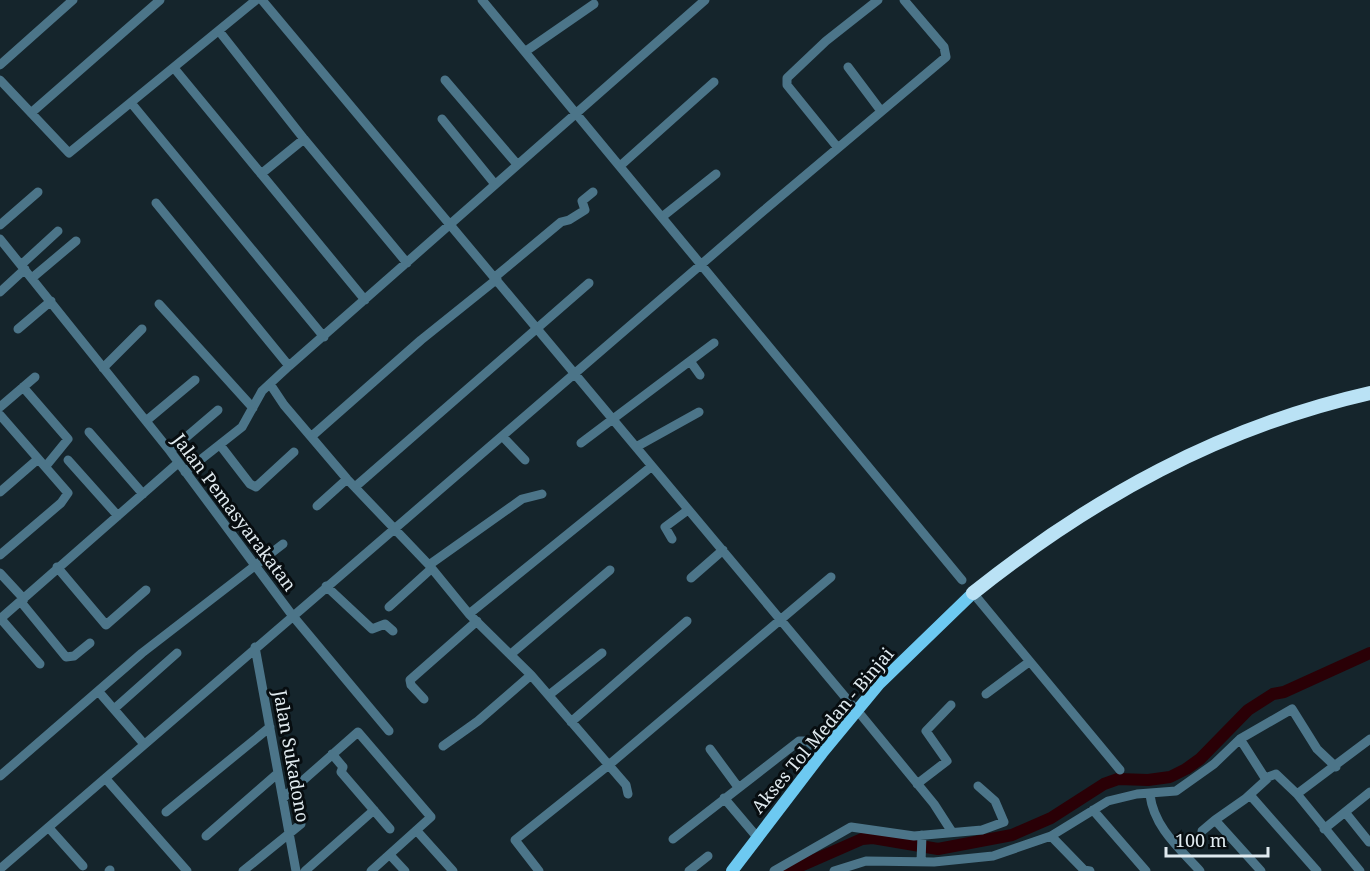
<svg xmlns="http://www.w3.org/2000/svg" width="1370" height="871" font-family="'Noto Serif',serif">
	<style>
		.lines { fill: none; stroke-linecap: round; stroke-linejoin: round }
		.river { stroke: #2a0006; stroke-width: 12 }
		.minor { stroke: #4c7589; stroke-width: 9 }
		.major { stroke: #6dc9f1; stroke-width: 12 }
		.highway { stroke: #bae2f5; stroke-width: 14 }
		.labels { text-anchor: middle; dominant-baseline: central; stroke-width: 6; stroke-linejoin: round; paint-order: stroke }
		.street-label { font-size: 18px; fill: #e0eaef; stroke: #070d10 }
	</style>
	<rect width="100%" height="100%" fill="#15252c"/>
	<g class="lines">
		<path class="river" d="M789,871L862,839L873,838L938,849L1012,835L1051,818L1104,784L1118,779L1148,780L1170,777L1186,769L1200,759L1248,710L1273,694L1284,692L1370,653"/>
		<path class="minor" d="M262,0L856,710
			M482,0L962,580
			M219,31L304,139L407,263
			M526,51L594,4
			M0,65L73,0
			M848,67L881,111
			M174,68L365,300
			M0,80L69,153L256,0
			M445,80L516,163
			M132,104L324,337
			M31,113L160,0
			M442,119L494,183
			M838,148L787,85V78L826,41L878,0
			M620,166L714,82
			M261,174L304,139
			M156,203L289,366
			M662,217L716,174
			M0,225L38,192
			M0,239L170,451L292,615L389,731
			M21,265L58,231
			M495,277L561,222L569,220L585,210L582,201L593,192
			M32,278L76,241
			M0,292L25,269
			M159,304L253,408
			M18,329L51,301
			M690,361L714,343
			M103,368L142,329
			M270,384L284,405L347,479L429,565L469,614L531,675L626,785L628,794
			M23,387L68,439L46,466
			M0,407L35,377
			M0,415L68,493L61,503L0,555
			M146,421L195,380
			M89,432L143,494
			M312,436L421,340L497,279
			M503,437L525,460
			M581,443L690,361L700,375
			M220,445L250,484L256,487L294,452
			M636,447L699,412
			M170,451L218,410
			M68,460L118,516
			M185,472L242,427L262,391L289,366L705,0
			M355,487L589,283
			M0,492L38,459
			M317,506L347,479
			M672,539L665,527L688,510
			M429,565L522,499L542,494
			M57,567L106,625L146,590
			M0,573L24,599
			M691,578L723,550
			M326,586L372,629L385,624L393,631
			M973,593L1120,770
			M21,602L66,657L74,656L90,643
			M389,607L431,569
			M469,614L652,466
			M0,619L178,463
			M1,619L40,664
			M255,647L296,871
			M511,654L610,570
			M99,692L144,744
			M986,694L1029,662
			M549,695L602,653
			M424,699L411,685L410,680L477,621
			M114,709L177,653
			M861,715L934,804L952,832
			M571,722L687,621
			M1240,739L1265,778L1276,774L1297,794L1360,871
			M443,746L478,721L531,675
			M710,749L738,787
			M332,754L343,767L341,772L390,829
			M0,776L142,653L283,544
			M106,779L187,871
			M917,784L947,761L926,731L951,705
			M1297,794L1370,739
			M1150,795C1154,827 1179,848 1200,871
			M1250,795L1317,871
			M283,798L358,732L431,817L371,871
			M724,798L757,837
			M1093,810L1146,871
			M166,812L270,727
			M1345,812L1369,842
			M49,828L83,866
			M1324,829L1370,792
			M417,831L453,871
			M1202,831L1215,820
			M206,836L277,774
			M1051,836L1084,870L1090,871
			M673,839L799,741H807L822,753
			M390,855L405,871
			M921,862L922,835
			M0,869L762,212L946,57L944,47L904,0
			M109,871L110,870
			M243,871L301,824
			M305,871L374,810
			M539,871L515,840L610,764L831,577
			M689,871L708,856
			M774,871L851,827L914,836L982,830L1004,822L995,801L978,786
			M834,871L866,861L934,862L993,856L1051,836L1108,801L1137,794L1176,791L1214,764L1240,739L1292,709L1317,749L1336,767
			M1261,871L1215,820L1245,799L1267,779"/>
		<path class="major" d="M732,871L822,753L879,684L973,593"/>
		<path class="highway" d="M973,593C1092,498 1220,427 1370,393"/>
	</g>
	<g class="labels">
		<g class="street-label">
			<text transform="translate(235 512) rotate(53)">Jalan Pemasyarakatan</text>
			<text transform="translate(822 730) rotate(-50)">Akses Tol Medan - Binjai</text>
			<text transform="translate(292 756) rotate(80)">Jalan Sukadono</text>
		</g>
	</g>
	<path d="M1166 847v9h102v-9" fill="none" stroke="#e0eaef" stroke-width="3"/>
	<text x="1175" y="847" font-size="18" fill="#e0eaef" stroke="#070d10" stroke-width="4.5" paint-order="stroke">100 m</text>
</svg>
